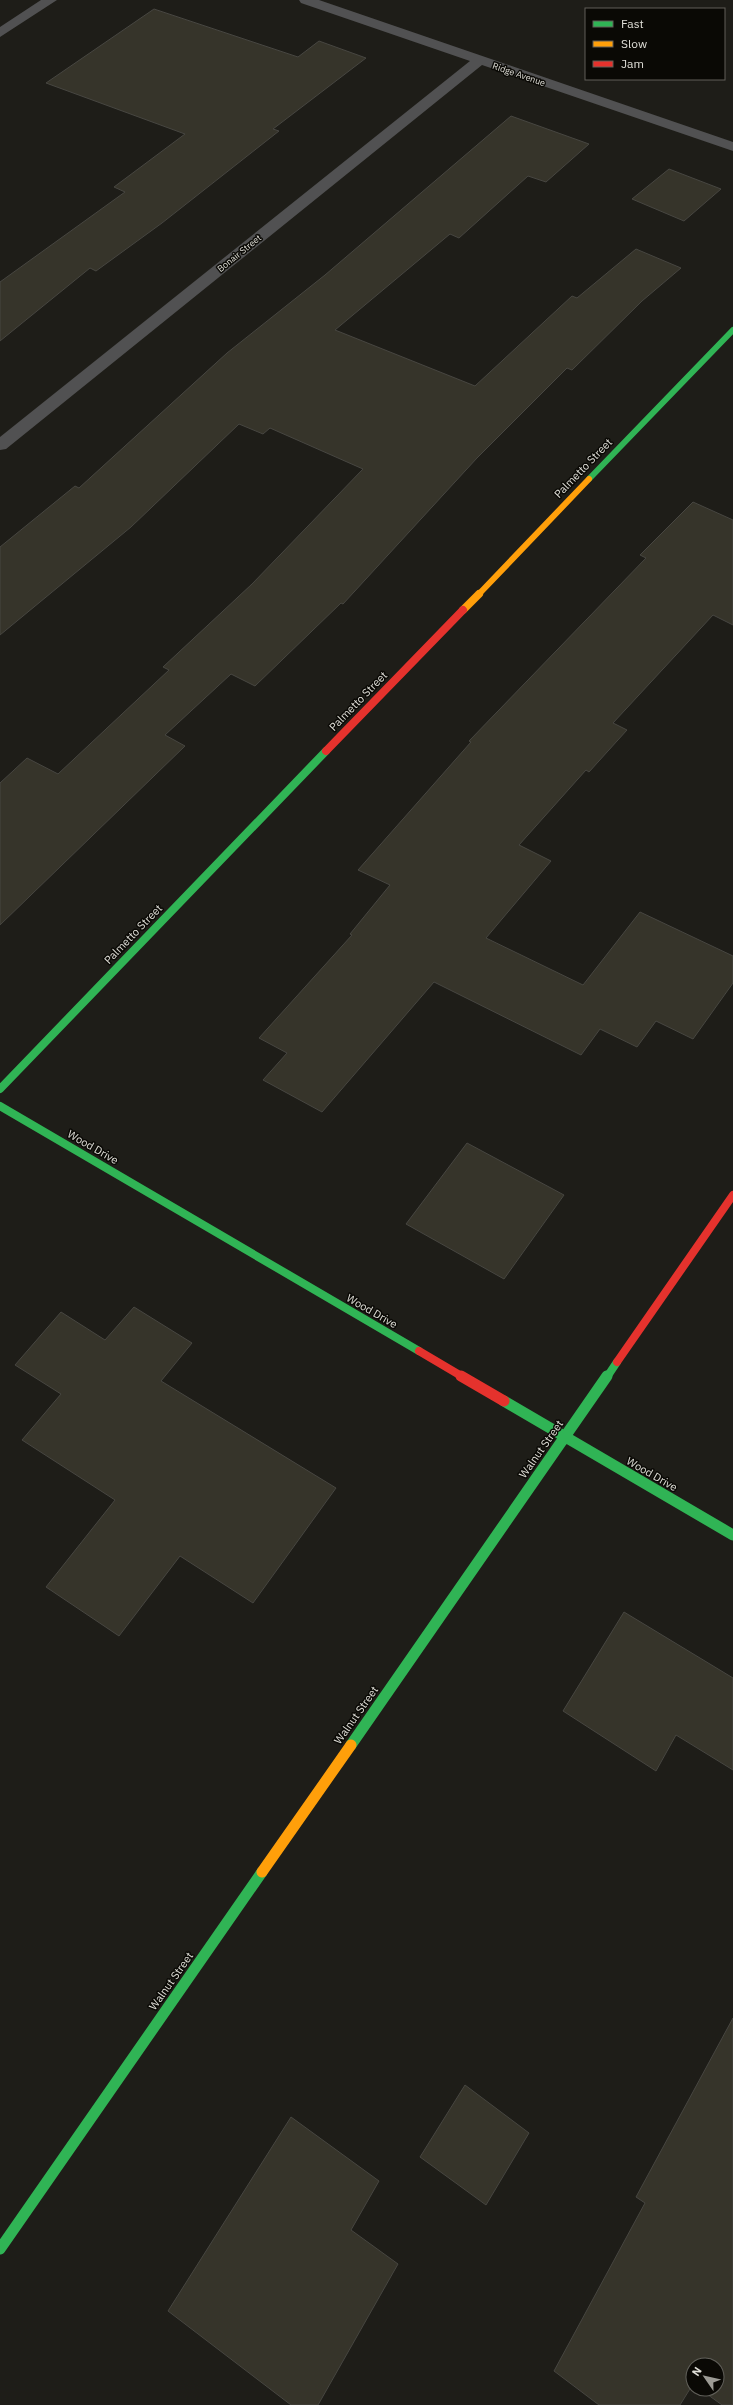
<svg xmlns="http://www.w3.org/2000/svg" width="733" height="2405" font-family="'IBM Plex Sans',sans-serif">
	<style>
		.building { fill: #36342a; stroke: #474641 }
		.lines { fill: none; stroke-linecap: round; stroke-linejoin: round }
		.street { fill: #515152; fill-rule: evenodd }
		.fast-far2 { stroke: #30b455; stroke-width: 6 }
		.fast-far1 { stroke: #30b455; stroke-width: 8 }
		.fast { stroke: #30b455; stroke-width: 11 }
		.slow-far2 { stroke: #ff9f0a; stroke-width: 6 }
		.slow-far1 { stroke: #ff9f0a; stroke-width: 8 }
		.slow { stroke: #ff9f0a; stroke-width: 11 }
		.jam-far1 { stroke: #e5322d; stroke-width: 8 }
		.jam { stroke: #e5322d; stroke-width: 11 }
		.labels { text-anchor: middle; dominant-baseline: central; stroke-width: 3; stroke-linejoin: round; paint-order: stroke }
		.far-street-label { font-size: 9px; fill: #e0dfd8; stroke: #0a0905 }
		.street-label { font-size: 11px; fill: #e0dfd8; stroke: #0a0905 }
	</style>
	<rect width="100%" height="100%" fill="#1e1d18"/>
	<path class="building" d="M154,9L298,57L319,41L366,58L273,129L279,131L162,223L96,271L90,268L0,341V282L125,192L114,187L185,134L46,83Z
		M511,116L589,144L546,182L528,176L459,238L450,234L335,330L475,386L572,296L577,298L636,249L681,268L642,301L572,370L567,368L477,458L343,604L341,603L255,686L231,674L165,735L185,746L0,925V783L27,758L58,774L169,670L163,667L252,584L363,469L270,428L263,434L239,424L131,527L0,635V547L75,486L79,488L227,353L325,275Z
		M669,169L721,189L684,221L632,199Z
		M693,502L733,520V625L713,615L613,723L627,730L589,772L586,770L519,845L551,861L486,938L583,985L640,912L733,956V983L693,1039L656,1021L637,1047L600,1029L581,1055L434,982L322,1112L263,1080L287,1053L259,1038L352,935L350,934L390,885L358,870L471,742L469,741L646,558L640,555Z
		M467,1143L564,1195L504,1279L406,1224Z
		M134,1307L192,1343L161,1381L336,1488L253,1603L180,1556L119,1636L46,1587L115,1500L22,1440L61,1394L15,1365L61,1312L105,1340Z
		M624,1612L733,1678V1770L676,1735L656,1771L563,1711Z
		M733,2018V2405H722L700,2389H717V2365H693V2384L680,2405H599L554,2371L645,2203L636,2197Z
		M465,2085L529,2133L486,2205L420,2157Z
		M291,2117L379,2181L351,2230L398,2264L318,2405H291L168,2311Z"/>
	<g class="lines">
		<path class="street" d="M41,0H57L0,37V27Z
			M299,0H319L733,142V151L482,65L6,449L0,450V437L470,61L301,3Z"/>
		<path class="fast-far2" d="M589,479L733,330"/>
		<path class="fast-far1" d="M0,1089L326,751
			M0,1106L419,1351
			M607,1377L617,1362"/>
		<path class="fast" d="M504,1401L733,1535
			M351,1745L607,1376
			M0,2249L262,1872"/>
		<path class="slow-far2" d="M478,595L589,479"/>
		<path class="slow-far1" d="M463,610L479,594"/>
		<path class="slow" d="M262,1872L351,1745"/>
		<path class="jam-far1" d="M326,751L463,610
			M419,1351L463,1377
			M617,1362L733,1195"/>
		<path class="jam" d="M461,1376L504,1401"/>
	</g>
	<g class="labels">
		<g class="far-street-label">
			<text transform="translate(519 74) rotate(19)">Ridge Avenue</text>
			<text transform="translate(239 253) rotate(-39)">Bonair Street</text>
		</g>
		<g class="street-label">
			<text transform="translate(583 468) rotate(-46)">Palmetto Street</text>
			<text transform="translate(358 701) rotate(-46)">Palmetto Street</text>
			<text transform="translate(133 934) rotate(-46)">Palmetto Street</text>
			<text transform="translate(93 1147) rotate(30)">Wood Drive</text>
			<text transform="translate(372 1311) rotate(30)">Wood Drive</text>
			<text transform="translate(541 1449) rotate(-55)">Walnut Street</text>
			<text transform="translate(652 1474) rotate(30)">Wood Drive</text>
			<text transform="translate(356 1715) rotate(-55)">Walnut Street</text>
			<text transform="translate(171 1981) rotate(-55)">Walnut Street</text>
		</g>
	</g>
	<rect x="585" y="8" width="140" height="72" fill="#0a0905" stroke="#605f59"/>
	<rect x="593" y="21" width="20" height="6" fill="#30b455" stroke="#605f59"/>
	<text x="621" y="28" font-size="12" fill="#e0dfd8">Fast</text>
	<rect x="593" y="41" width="20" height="6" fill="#ff9f0a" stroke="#605f59"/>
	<text x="621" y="48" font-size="12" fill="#e0dfd8">Slow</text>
	<rect x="593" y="61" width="20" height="6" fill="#e5322d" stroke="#605f59"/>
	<text x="621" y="68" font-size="12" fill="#e0dfd8">Jam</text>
	<g transform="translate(705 2377) rotate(304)"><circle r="19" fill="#0a0905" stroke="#605f59"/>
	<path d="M0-3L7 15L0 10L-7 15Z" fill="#9c9b95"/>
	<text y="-6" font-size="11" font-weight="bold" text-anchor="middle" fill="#e0dfd8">N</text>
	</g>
</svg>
